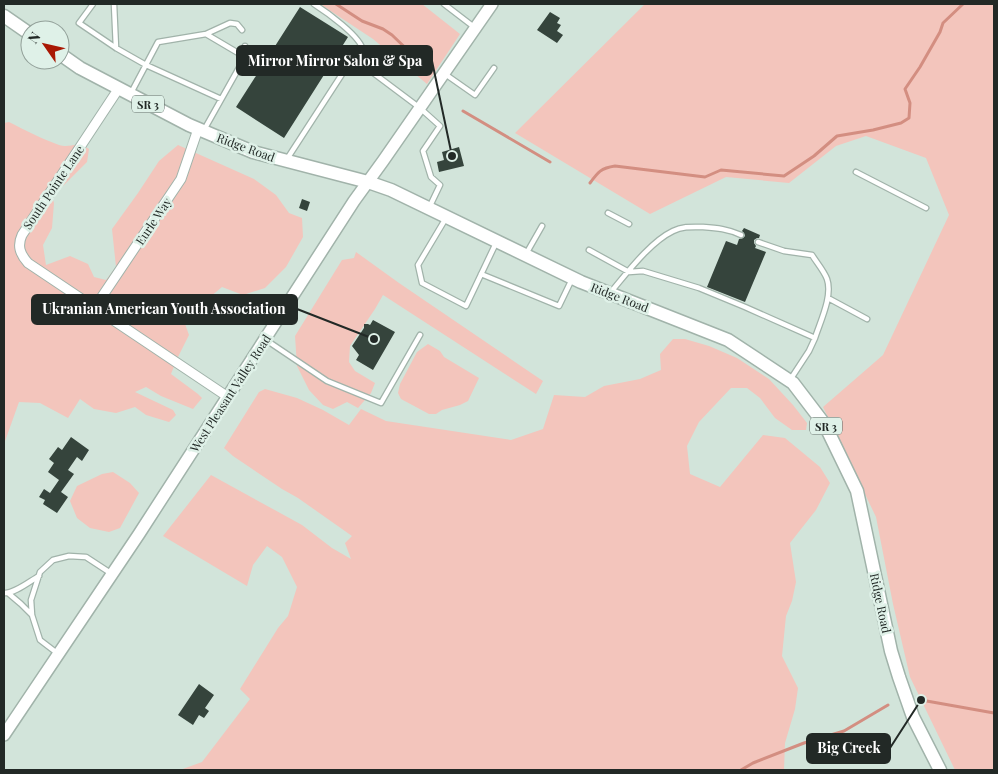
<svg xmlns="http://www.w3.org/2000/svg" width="998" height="774" font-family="'Playfair Display',serif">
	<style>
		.green { fill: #f3c5bc }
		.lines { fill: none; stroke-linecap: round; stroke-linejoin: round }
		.stream { stroke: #d38e81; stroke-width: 3 }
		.building { fill: #35443c }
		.service-casing { stroke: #a1b3aa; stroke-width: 7 }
		.minor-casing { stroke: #a1b3aa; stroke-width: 11 }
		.secondary-casing { stroke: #a1b3aa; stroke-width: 14 }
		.primary-casing { stroke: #a1b3aa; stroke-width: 15 }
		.service { stroke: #fff; stroke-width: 4.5 }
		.minor { stroke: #fff; stroke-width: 9 }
		.secondary { stroke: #fff; stroke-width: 11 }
		.primary { stroke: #fff; stroke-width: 12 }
		.labels { text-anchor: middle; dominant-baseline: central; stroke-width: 5; stroke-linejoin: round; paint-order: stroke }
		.shield { fill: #dff1e8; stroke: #5b6560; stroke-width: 1 }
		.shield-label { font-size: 11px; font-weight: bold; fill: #222926 }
		.street-label { font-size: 12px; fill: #222926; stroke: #dff1e8 }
		.leader { fill: none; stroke: #222926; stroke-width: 2 }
		.callout-dot { fill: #222926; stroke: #dff1e8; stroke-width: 2 }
		.callout { fill: #222926; stroke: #222926; stroke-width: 2 }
		.callout-label { font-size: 14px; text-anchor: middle; font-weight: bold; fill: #fff }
	</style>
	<rect width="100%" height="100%" fill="#d2e4da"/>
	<path class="green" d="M320,4H422L460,34L427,84L373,39Z
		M645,4H994V770H955L910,677L893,604L876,517L823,407L883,355L949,215L926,158L866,136L836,146L789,183L726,177L650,214L515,133Z
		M9,122C25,130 42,139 59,145C72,149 74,140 89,149L87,162L63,186L50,190L54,203L52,228L43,245L46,265L70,256L88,264L94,277L106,280L116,267L112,229L138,193L159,161L178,145L254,179L276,195L289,213L302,218L303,237L286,267L265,288L243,295L222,287L210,297L175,296L189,335L177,359L171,374L198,394L202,398L193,409L161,396L146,387L135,392L173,410L176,415L169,422L146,415L135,407L116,413L94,409L80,399L68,418L40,403L19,402L4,444V123Z
		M356,252L399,283L543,381L536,394L383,295L375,309L350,346L349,362L355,371L375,383L371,393L358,408L347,402L333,409L323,405L309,390L297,366L295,336L342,260L354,258Z
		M673,339H685L709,346L737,358L769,379L793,405L807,423L806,430H792L775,418L760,398L747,388H731L699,422L687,446L690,474L720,487L763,435L785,438L820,467L830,483L816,510L790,543L796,582L792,601L786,616L782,656L798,688L795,709L785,743L784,770H180L202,762L250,699L240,689L278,628L288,616L297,587L282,557L267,546L253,565L247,586L163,536L211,475L302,525L332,548L351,559L345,543L352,536L298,498L282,489L233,456L224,448L259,392L265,389L297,398L323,410L349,425L361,409L386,421L511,440L543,429L554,395L585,397L604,386L640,379L661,370L660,354Z
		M428,344L440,351L444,357L479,378L468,401L460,405L442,410L436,414H429L401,399L398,393L400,384L417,352Z
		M113,472L130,483L139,493L120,528L109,532L90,528L77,518L70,501L77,486L102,474Z"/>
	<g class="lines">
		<path class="stream" d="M336,4L362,21L383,29L392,35L418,60
			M463,111L550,162
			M590,183C598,172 601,168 615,166L705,177L721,170L784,176L814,156L837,136L873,130L901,123L909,118L910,103L905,89L920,67L940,32L943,23L963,4
			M921,700L994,713
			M741,770L753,763L804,743L844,731L888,705"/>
	</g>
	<path class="building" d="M300,7L348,37L284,138L236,107Z
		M550,12L560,18L557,23L561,25L557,31L563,35L557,43L537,30Z
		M459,147L464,166L439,172L437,162L444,160L442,152Z
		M302,199L310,202L307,211L299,208Z
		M744,228L760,235L759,238H757L754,240V243L756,246L755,248L766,252L745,302L707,287L726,241L737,245L739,239L743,238L745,236L744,233L742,231Z
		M373,320L395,332L373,370L356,360L359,355L352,346L364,328V324H368L370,325Z
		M71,437L89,450L82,461L77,457L68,470L74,474L61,492L68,497L57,513L43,504L45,500L39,497L44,489L50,493L59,480L48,472L54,463L49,459L58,447L62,450Z
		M199,684L214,695L205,708L209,711L204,718L199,715L193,725L178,715Z"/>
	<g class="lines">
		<defs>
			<path id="service" d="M93,4L79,23L116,48L146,65L221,99
				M114,4L116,48
				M314,4C325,11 362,37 363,51C363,55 361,59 360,63
				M444,4L474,27
				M206,34L230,23L237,24L242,30
				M245,46V57
				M445,74L475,95L494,68
				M131,93L158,42L206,34L245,57L204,130
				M287,159L348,65L353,61L360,63L420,108L440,126L423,151L431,177L440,185L429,208
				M856,172L926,208
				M608,213L629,224
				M446,218L418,265L422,283L466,306L496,243
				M758,242L784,251L812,255C817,263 824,271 827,279C833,296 820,322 815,338
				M589,250L629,272L643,271L699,288L745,307L815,338L809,351L790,380
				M526,254L542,226
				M481,274L559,306L572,279
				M610,293C627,273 650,242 673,231C683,226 693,227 703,227C717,228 728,229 741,235
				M828,298L867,319
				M266,340L327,381L381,403L420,335
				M4,593C14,594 30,581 39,576
				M8,593L21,604L32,615
				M57,653L40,640L32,615L31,600L40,572L53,560L69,556L86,557L112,574"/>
			<path id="minor" d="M119,88L22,235C17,246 20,254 28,263L228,397
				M95,307L181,179L198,129"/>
			<path id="secondary" d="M4,735L139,534L354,201L383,161L492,4"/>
			<path id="primary" d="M4,16L30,34
				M60,54L80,68L189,125L253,152L368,182L391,190L581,282L728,340L793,383L825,425L857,491L891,651L899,677L913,717L940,770"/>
		</defs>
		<use href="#service" class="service-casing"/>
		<use href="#minor" class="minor-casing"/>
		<use href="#secondary" class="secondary-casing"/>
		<use href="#primary" class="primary-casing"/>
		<use href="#service" class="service"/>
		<use href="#minor" class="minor"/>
		<use href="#secondary" class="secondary"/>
		<use href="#primary" class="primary"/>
	</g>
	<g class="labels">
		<g class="shield">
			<rect x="132" y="95.5" width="32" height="17" rx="4"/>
			<rect x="810" y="417.5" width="32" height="17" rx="4"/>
		</g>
		<g class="shield-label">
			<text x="148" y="104">SR 3</text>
			<text x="826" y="426">SR 3</text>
		</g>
		<g class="street-label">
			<text transform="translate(246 147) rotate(20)">Ridge Road</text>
			<text transform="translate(53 187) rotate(-56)">South Pointe Lane</text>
			<text transform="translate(153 221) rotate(-56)">Eurle Way</text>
			<text transform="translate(620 297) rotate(21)">Ridge Road</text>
			<text transform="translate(230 393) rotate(-57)">West Pleasant Valley Road</text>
			<text transform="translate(881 603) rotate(78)">Ridge Road</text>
		</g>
	</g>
	<path class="leader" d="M452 156L432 61M374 339L297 309M921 700L890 748"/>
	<g class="callout-dot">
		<circle cx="452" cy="156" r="5"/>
		<circle cx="374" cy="339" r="5"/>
		<circle cx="921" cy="700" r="5"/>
	</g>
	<g class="callout">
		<rect x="237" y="46" width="195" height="29" rx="5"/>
		<rect x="32" y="295" width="265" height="29" rx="5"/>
		<rect x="807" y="734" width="83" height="29" rx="5"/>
	</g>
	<g class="callout-label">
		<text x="335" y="66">Mirror Mirror Salon &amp; Spa</text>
		<text x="164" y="314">Ukranian American Youth Association</text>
		<text x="849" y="753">Big Creek</text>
	</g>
	<rect width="998" height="774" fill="none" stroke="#222926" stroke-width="10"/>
	<g transform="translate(45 45) rotate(304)"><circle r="24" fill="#dff1e8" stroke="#93a19a"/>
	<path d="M0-4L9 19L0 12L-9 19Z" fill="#a91804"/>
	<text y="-8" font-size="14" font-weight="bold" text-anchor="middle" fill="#222926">N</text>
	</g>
</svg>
